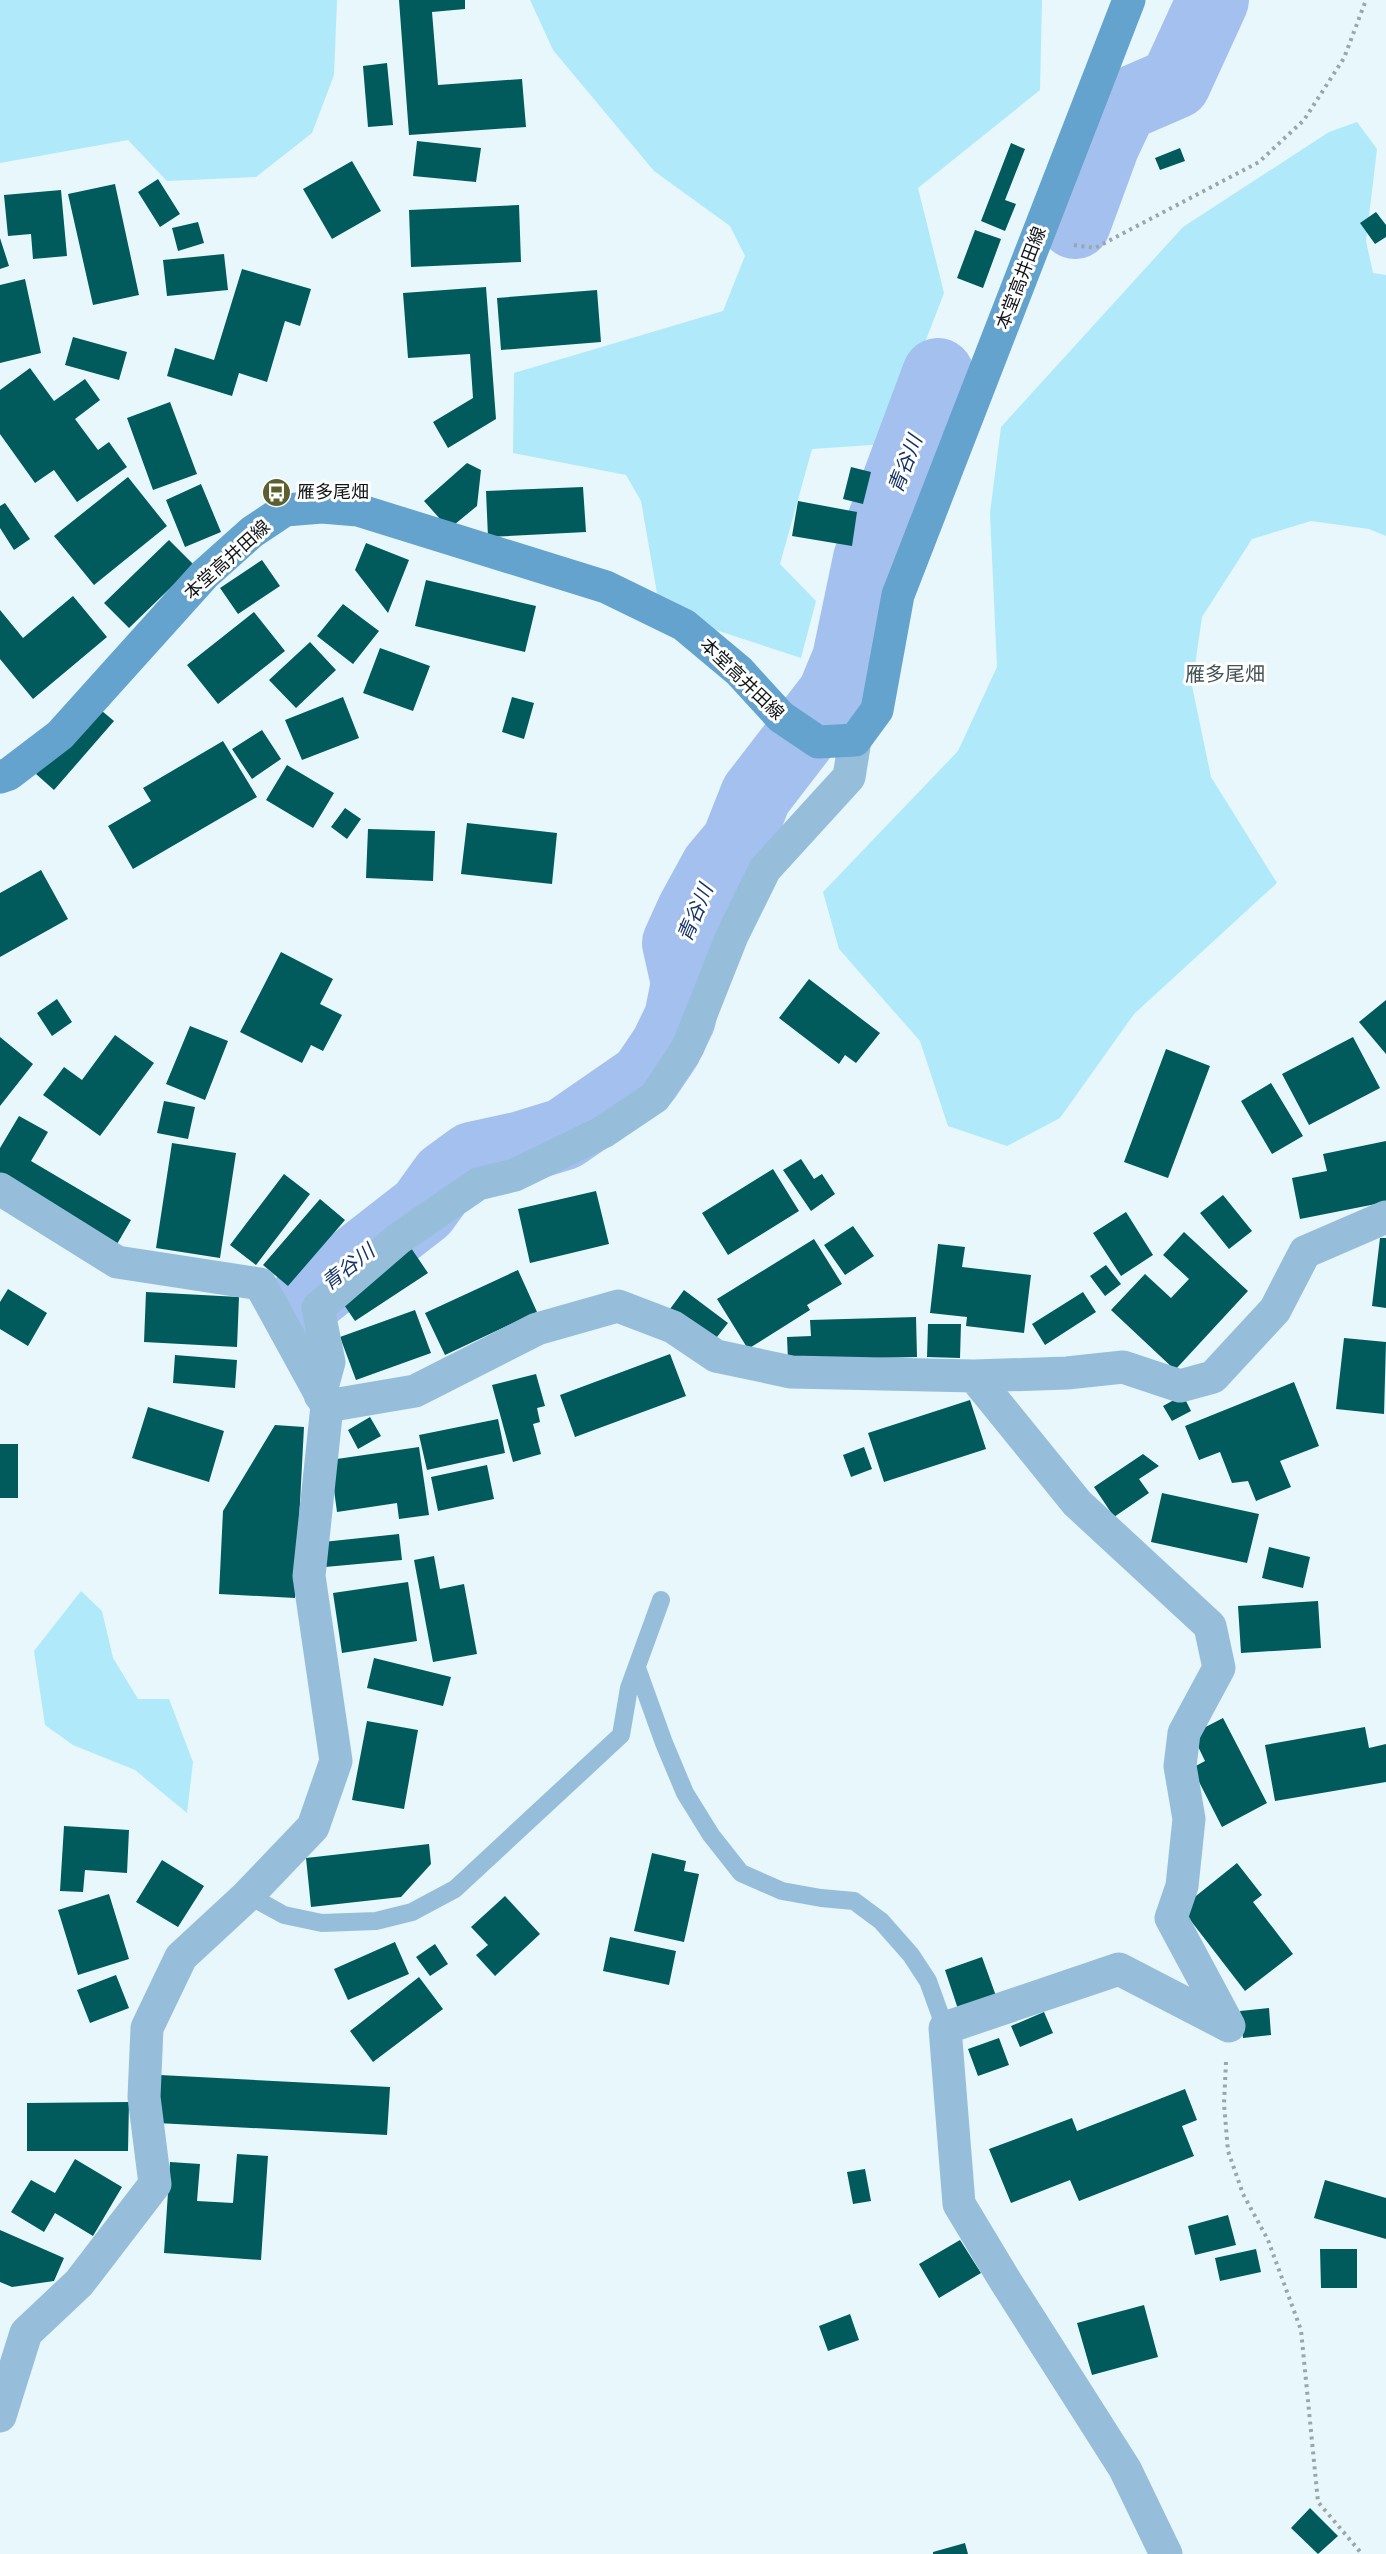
<svg xmlns="http://www.w3.org/2000/svg" width="1386" height="2554" font-family="'DM Sans','Noto Sans JP',sans-serif">
	<style>
		.green { fill: #b0e9fa }
		.lines { fill: none; stroke-linecap: round; stroke-linejoin: round }
		.river { stroke: #a4c0ee; stroke-width: 72 }
		.building { fill: #015b5d }
		.path { stroke: #9aa6aa; stroke-width: 4; stroke-dasharray: 3 4.5; stroke-linecap: butt }
		.lane { stroke: #96bedb; stroke-width: 18 }
		.street { stroke: #96bedb; stroke-width: 33 }
		.secondary { stroke: #64a3cd; stroke-width: 33 }
		.labels { text-anchor: middle; dominant-baseline: central; stroke-width: 6; stroke-linejoin: round; paint-order: stroke }
		.street-label { font-size: 18px; fill: #101517; stroke: #fff }
		.poi-label { font-size: 18px; fill: #101517; stroke: #fff; text-anchor: start }
		.water-label { font-size: 20px; font-style: italic; fill: #133369; stroke: #fff }
		.neighbourhood-label { font-size: 20px; fill: #465357; stroke: #fff }
	</style>
	<rect width="100%" height="100%" fill="#e7f7fc"/>
	<path class="green" d="M0,0H337L334,75L312,133L256,177L167,181L128,140L0,163Z
		M530,0H1042L1040,90L918,188L944,293L886,444L812,449L780,564L816,601L801,658L676,617L657,593L641,501L626,475L513,453L514,373L723,311L745,256L730,226L654,171L553,50Z
		M1357,122L1377,149L1366,241L1373,273L1386,275V536L1369,529L1311,521L1252,539L1202,617L1192,686L1211,777L1277,883L1134,1014L1060,1118L1007,1146L948,1126L920,1041L839,949L823,892L958,751L997,667L990,513L1001,427L1183,227L1329,132Z
		M81,1591L102,1611L113,1658L138,1699H169L193,1762L187,1813L135,1770L73,1745L45,1725L34,1651Z"/>
	<g class="lines">
		<path class="river" d="M1075,223L1104,144L1122,106L1175,83L1213,0
			M301,1304L423,1209L446,1177L472,1158L522,1147L564,1134L645,1078L666,1047L680,1018L687,983L678,943L693,910L716,868L737,843L756,795L833,695L848,659L869,559L938,374"/>
	</g>
	<path class="building" d="M399,0H465V9L432,12L438,85L522,79L526,127L409,135Z
		M387,63L393,125L368,127L363,66Z
		M417,141L481,148L476,182L413,176Z
		M1011,143L1025,149L1005,200L1016,204L1005,231L981,221Z
		M1180,148L1185,161L1160,170L1155,158Z
		M352,161L381,211L332,239L303,189Z
		M158,179L180,214L160,227L138,192Z
		M115,184L139,295L93,305L68,194Z
		M61,190L67,256L33,259L31,234L8,236L4,195Z
		M519,205L521,262L411,267L409,210Z
		M1376,212L1386,225V237L1375,244L1360,223Z
		M198,222L204,243L178,251L172,228Z
		M975,230L1001,239L983,288L957,278Z
		M0,238L9,266L0,269Z
		M224,254L228,290L167,296L163,260Z
		M242,269L311,289L300,326L285,321L267,382L239,373L232,396L167,376L175,348L214,360Z
		M25,279L41,353L0,363V285Z
		M486,287L496,419L448,448L433,422L473,398L470,354L408,358L403,293Z
		M597,290L601,342L501,350L497,298Z
		M73,337L127,352L119,380L65,365Z
		M30,368L54,401L85,379L100,400L75,419L98,450L109,442L127,467L77,502L54,470L35,483L0,434V390Z
		M170,402L197,474L153,490L127,418Z
		M467,463L481,470L477,506L449,529L424,501Z
		M851,467L871,472L863,504L843,499Z
		M128,477L167,526L94,585L54,536Z
		M201,484L221,532L185,547L166,500Z
		M583,487L586,532L488,537L486,491Z
		M798,501L857,512L852,546L792,536Z
		M5,503L30,539L14,550L0,528V506Z
		M169,540L194,565L129,628L104,603Z
		M366,543L409,560L388,613L355,570Z
		M262,560L280,586L238,614L220,588Z
		M426,580L536,606L525,652L415,626Z
		M73,596L107,637L33,699L0,659V610L23,638Z
		M343,604L379,631L353,664L317,636Z
		M254,612L285,651L218,704L187,665Z
		M310,642L336,670L296,708L269,680Z
		M380,648L430,666L413,711L363,693Z
		M343,697L359,738L302,760L285,720Z
		M512,697L534,703L524,739L502,732Z
		M96,706L114,721L54,790L36,774Z
		M262,730L281,759L252,779L232,749Z
		M223,741L257,797L133,869L108,826L151,801L143,788Z
		M287,765L334,793L313,828L266,800Z
		M345,808L361,819L347,839L331,827Z
		M467,823L557,833L552,884L461,874Z
		M368,829L435,831L433,881L366,878Z
		M41,870L68,919L0,957V893Z
		M281,952L333,979L320,1004L342,1015L323,1051L311,1045L302,1063L240,1032Z
		M809,979L880,1033L856,1063L845,1055L839,1064L779,1018Z
		M57,999L72,1022L52,1036L37,1013Z
		M1386,1000V1054L1359,1022Z
		M190,1026L228,1041L205,1100L166,1084Z
		M115,1035L154,1063L100,1136L43,1095L64,1067L82,1080Z
		M0,1037L33,1064L0,1106Z
		M1353,1037L1380,1088L1309,1125L1282,1074Z
		M1166,1049L1210,1066L1168,1178L1124,1162Z
		M1271,1083L1303,1136L1272,1154L1241,1101Z
		M164,1101L195,1107L188,1139L157,1133Z
		M19,1116L48,1132L31,1161L131,1220L117,1244L0,1175V1148Z
		M1386,1141V1202L1300,1219L1292,1178L1327,1171L1323,1154Z
		M172,1143L236,1153L220,1258L156,1248Z
		M801,1159L814,1179L822,1174L835,1194L811,1211L783,1170Z
		M773,1169L799,1211L728,1255L702,1213Z
		M284,1174L310,1194L256,1265L230,1245Z
		M596,1191L609,1244L530,1263L518,1209Z
		M1223,1195L1252,1231L1229,1249L1200,1213Z
		M320,1199L345,1220L288,1286L263,1265Z
		M1126,1212L1153,1255L1121,1276L1093,1233Z
		M853,1226L874,1256L845,1275L824,1245Z
		M1184,1232L1248,1291L1175,1370L1111,1310L1145,1274L1171,1298L1189,1279L1163,1255Z
		M1380,1238H1386V1308L1372,1306Z
		M814,1239L842,1284L807,1305L810,1310L748,1349L717,1299Z
		M938,1244L965,1247L962,1267L1031,1275L1024,1333L966,1326L967,1317L930,1313Z
		M411,1248L428,1273L355,1321L338,1296Z
		M1106,1265L1121,1284L1105,1296L1090,1276Z
		M518,1270L537,1312L445,1355L425,1313Z
		M8,1289L47,1313L28,1346L0,1329V1302Z
		M684,1290L728,1323L713,1342L670,1309Z
		M146,1292L239,1297L237,1347L144,1342Z
		M1083,1292L1096,1312L1045,1345L1032,1324Z
		M415,1310L431,1353L356,1380L340,1337Z
		M916,1317L917,1357L788,1360L787,1337L811,1336L810,1320Z
		M928,1324H961L960,1358L927,1357Z
		M1344,1338L1386,1342L1384,1414L1336,1409Z
		M670,1354L686,1396L575,1437L560,1395Z
		M175,1355L237,1360L235,1388L173,1383Z
		M536,1374L545,1406L537,1408L540,1422L533,1424L541,1454L513,1462L492,1385Z
		M1294,1382L1319,1446L1280,1461L1291,1487L1256,1501L1248,1481L1232,1483L1220,1452L1199,1460L1185,1426Z
		M1183,1395L1191,1411L1172,1421L1163,1406Z
		M970,1400L986,1449L884,1482L868,1433Z
		M148,1407L224,1431L209,1482L132,1458Z
		M370,1417L381,1436L358,1449L348,1430Z
		M498,1419L505,1453L427,1470L419,1435Z
		M275,1425L304,1427L295,1598L219,1594L223,1511Z
		M0,1444H18V1498H0Z
		M419,1447L429,1515L399,1519L397,1503L337,1512L330,1460Z
		M864,1447L872,1469L851,1477L843,1455Z
		M1143,1454L1159,1466L1139,1479L1149,1493L1114,1517L1094,1487Z
		M487,1465L494,1499L438,1511L431,1477Z
		M1162,1493L1259,1514L1247,1563L1151,1542Z
		M399,1534L402,1560L325,1567L323,1542Z
		M1269,1547L1310,1557L1303,1588L1262,1578Z
		M434,1556L440,1589L464,1584L477,1654L433,1662L414,1560Z
		M408,1582L417,1641L342,1653L333,1593Z
		M1318,1601L1321,1648L1241,1653L1238,1606Z
		M374,1658L451,1677L443,1706L367,1688Z
		M1223,1718L1267,1803L1222,1827L1192,1768L1205,1761L1192,1734Z
		M367,1721L418,1730L404,1809L352,1800Z
		M1365,1727L1369,1748L1386,1744V1782L1275,1801L1265,1745Z
		M64,1826L129,1830L127,1873L85,1870L83,1892L60,1891Z
		M429,1844L431,1864L401,1897L311,1907L306,1858Z
		M652,1853L686,1861L684,1871L699,1874L684,1942L634,1931Z
		M162,1860L204,1886L178,1927L136,1902Z
		M1237,1863L1262,1895L1253,1902L1293,1954L1245,1991L1181,1908Z
		M109,1894L129,1959L78,1975L58,1910Z
		M505,1896L540,1934L495,1976L476,1955L488,1945L471,1927Z
		M610,1937L676,1951L669,1985L603,1971Z
		M395,1942L409,1974L348,2000L334,1969Z
		M435,1944L448,1964L430,1976L416,1957Z
		M982,1957L996,1996L958,2009L945,1970Z
		M116,1975L129,2008L90,2023L77,1990Z
		M419,1977L443,2009L373,2062L350,2031Z
		M1269,2008L1271,2035L1243,2038L1240,2011Z
		M1044,2012L1053,2033L1020,2047L1011,2026Z
		M999,2038L1009,2065L978,2076L968,2049Z
		M160,2075L390,2087L387,2135L157,2123Z
		M1185,2089L1197,2120L1182,2126L1194,2156L1079,2201L1070,2180L1011,2203L989,2149L1072,2118L1077,2131Z
		M129,2102L128,2151H27V2103Z
		M237,2154L268,2156L261,2260L164,2253L170,2162L200,2164L197,2201L233,2203Z
		M75,2159L122,2187L93,2236L55,2213L44,2232L11,2212L31,2180L55,2193Z
		M865,2169L871,2201L853,2204L847,2172Z
		M1325,2180L1386,2198V2239L1314,2218Z
		M1228,2215L1236,2245L1195,2255L1188,2226Z
		M0,2230L64,2258L54,2281L12,2287L0,2282Z
		M960,2240L981,2273L939,2298L919,2264Z
		M1256,2249L1261,2272L1220,2281L1215,2258Z
		M1320,2249H1357V2288H1321Z
		M1144,2305L1158,2357L1092,2375L1077,2323Z
		M850,2314L859,2340L828,2351L819,2326Z
		M1310,2508L1338,2536L1318,2554L1291,2528Z
		M965,2543L968,2554H933V2552Z"/>
	<g class="lines">
		<path class="path" d="M1074,245L1095,248L1259,162L1304,120L1344,58L1366,0
			M1226,2062L1224,2104L1228,2151L1243,2194L1268,2240L1301,2330L1318,2502L1362,2554"/>
		<path class="lane" d="M637,1668L664,1743L685,1793L711,1835L741,1873L782,1891L821,1898L854,1901L881,1921L911,1955L928,1981L945,2028
			M248,1895L284,1915L322,1923L376,1921L412,1912L455,1889L621,1735L629,1688L661,1600"/>
		<path class="street" d="M0,1189L117,1262L260,1284L327,1406L309,1576L336,1761L313,1827L248,1895L181,1957L147,2028L144,2097L155,2184L79,2283L26,2333L0,2416
			M974,1376L1077,1503L1210,1626L1219,1668L1184,1733L1180,1766L1189,1819L1182,1886L1171,1918L1229,2026L1119,1969L945,2028L959,2204L1006,2282L1125,2469L1166,2554
			M320,1395L329,1362L318,1308L398,1239L478,1184L515,1175L603,1132L655,1097L688,1047L732,936L765,869L849,777L855,740
			M327,1406L415,1391L537,1329L618,1306L673,1327L716,1356L791,1372L974,1376L1067,1373L1123,1367L1180,1386L1213,1377L1275,1310L1305,1252L1386,1217"/>
		<path class="secondary" d="M0,777L9,774L60,735L205,574L252,532L285,510L322,507L358,510L606,587L684,625L739,671L781,717L818,742L855,740L877,710L898,595L1129,0"/>
	</g>
	<defs>
		<symbol id="bus-disc" viewBox="-11 -11 22 22"><circle r="9.5" fill="#5c602e" stroke="#fff"/><path d="M-5-6H5V4H4V6H2V4H-2V6H-4V4H-5ZM-3.5-4V0h7V-4ZM-3.5 1.2v1.5H-2V1.2ZM2 1.2v1.5H3.5V1.2Z" fill="#fff"/></symbol>
	</defs>
	<g fill-rule="evenodd">
		<use href="#bus-disc" x="260" y="476" width="33" height="33"/>
	</g>
	<g class="labels">
		<g class="street-label">
			<text transform="translate(1021 278) rotate(-69)">本堂高井田線</text>
			<text transform="translate(227 560) rotate(-42)">本堂高井田線</text>
			<text transform="translate(742 679) rotate(44)">本堂高井田線</text>
		</g>
		<g class="poi-label">
			<text x="297" y="492">雁多尾畑</text>
		</g>
		<g class="water-label">
			<text transform="translate(905 464) rotate(-69)">青谷川</text>
			<text transform="translate(695 913) rotate(-67)">青谷川</text>
			<text transform="translate(348 1267) rotate(-38)">青谷川</text>
		</g>
		<g class="neighbourhood-label">
			<text x="1225" y="674">雁多尾畑</text>
		</g>
	</g>
</svg>
